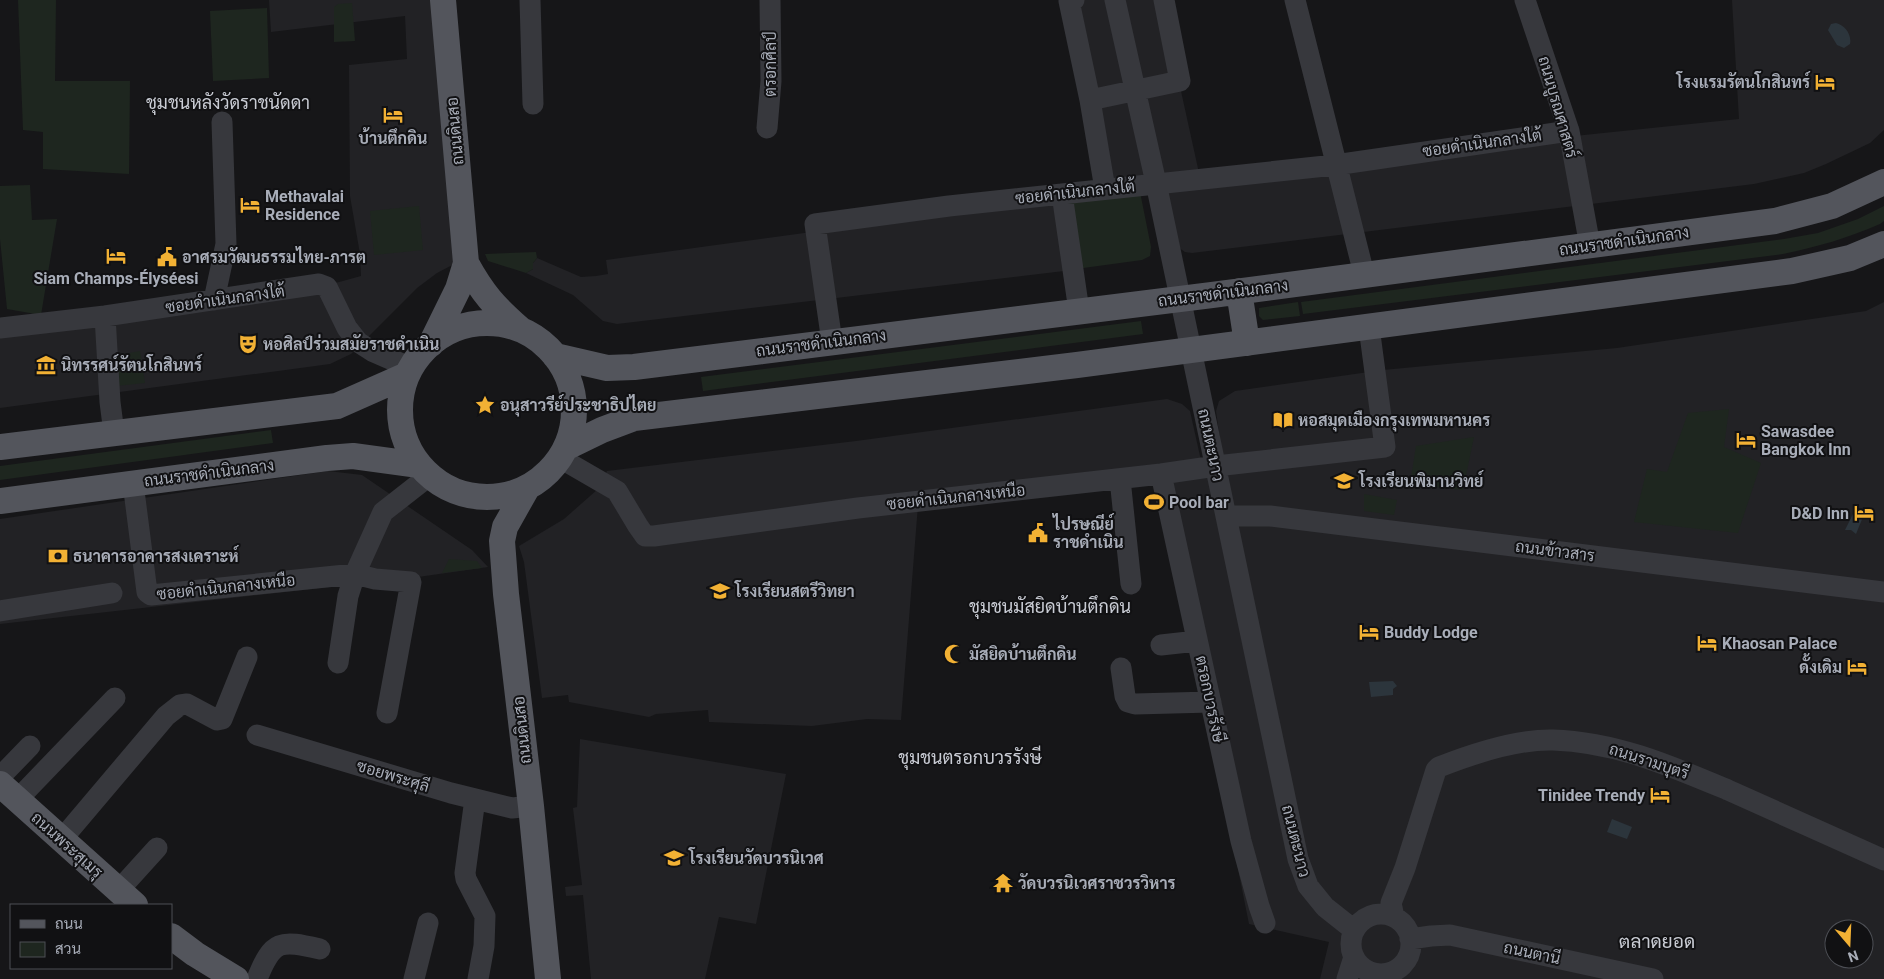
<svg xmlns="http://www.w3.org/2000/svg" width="1884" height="979" font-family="Roboto,Sarabun,sans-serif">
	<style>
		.built { fill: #222225; fill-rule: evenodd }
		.green { fill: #1e261f }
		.water { fill: #2c353c }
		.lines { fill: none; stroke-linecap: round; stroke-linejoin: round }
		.minor { stroke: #37383d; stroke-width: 21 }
		.major { stroke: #53555c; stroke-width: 26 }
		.labels { text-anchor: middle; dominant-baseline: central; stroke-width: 4; stroke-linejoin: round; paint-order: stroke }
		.street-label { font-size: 16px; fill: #a8adb8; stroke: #111113 }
		.poi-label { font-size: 16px; font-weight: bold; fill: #a8adb8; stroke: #111113; text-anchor: start }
		.neighbourhood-label { font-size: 18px; fill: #c9ccd4; stroke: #111113 }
		.quarter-label { font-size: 19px; fill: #c9ccd4; stroke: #111113 }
	</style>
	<rect width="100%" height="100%" fill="#161618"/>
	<path class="built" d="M269,0H439L460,261L437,273L417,288L351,354L330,364L0,408V333L321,287L361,276L360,254L350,196L349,65L407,59L405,16L271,32Z
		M1066,0H1161L1199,173L1107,186Z
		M1732,0H1884V130L1870,143L1826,164L1804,173L1754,184L1192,253L1185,252L1178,247L1164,186L1584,135L1739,119Z
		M1056,202L1064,271L617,324L603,321L573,295L526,273L533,269V263L537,258L581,277L596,276L608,274L606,260L987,208Z
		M1884,302V979H1320L1329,942L1249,924L1160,480L918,505L901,720L867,719L812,726L709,722L708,710L656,714L649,717L569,702L568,695L542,698L524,562L519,546L564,519L598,489L607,471L856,441L1167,399L1182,404L1190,411L1202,465L1223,462L1216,411L1219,401L1235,391L1383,370L1617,348L1866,311ZM1834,929H1864V959H1834Z
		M328,471L362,475L472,550L488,567L411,578L0,624V519Z
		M580,739L786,774L756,924L719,917L705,979H591L583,895L566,896L565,887L582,885L573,808L577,807Z"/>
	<path class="green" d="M18,0H56L55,81H130L129,174L43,169V132L23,130Z
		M352,3L355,41L334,42V7L338,4Z
		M267,8L269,78L213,81L210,11Z
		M30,185L32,220L57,219L41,315L7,309L0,239V186Z
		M1140,192L1151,247L1150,256L1142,260L1076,269L1067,202Z
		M419,206L423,250L374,255L370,211Z
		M1884,206V221L1880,224C1848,238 1817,247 1783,254L1303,314L1301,302L1784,239L1818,233L1858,219Z
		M536,252L537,258L533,263V269L526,273L488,261L485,254Z
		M1298,302L1300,316L1263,320L1259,316V308Z
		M1141,321L1143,334L703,391L701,377Z
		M140,351L145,383L116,386L113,356Z
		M1729,409L1724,447L1761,463L1738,533L1634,522L1647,469L1667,472L1688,413Z
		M271,430L273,443L0,480V466Z
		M1474,437L1463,490L1410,484L1416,446Z
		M1364,494L1397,500L1394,515L1364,511Z
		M449,559L477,561L482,568L442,573Z"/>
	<path class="water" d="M1836,23C1845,25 1852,35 1850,44L1844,48L1837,45L1828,30L1831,24Z
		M1856,508L1865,512L1856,534L1851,530H1845Z
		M1393,681L1397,686L1393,689V695L1371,697L1369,682Z
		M1612,819L1632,827L1627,839L1607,832Z"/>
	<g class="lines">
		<path class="minor" d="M530,0L533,104
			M1074,0L1069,1L1090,100L1105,189
			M1115,0L1156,183L1298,859L1308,886L1325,907L1354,930
			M1295,0L1364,274
			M1525,0L1569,131L1590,246
			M1090,100L1180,81L1164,0
			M767,128L771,81L770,0
			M1062,194L1079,311
			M214,300L226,244L222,122
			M105,316L110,402L114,433
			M0,328L105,316L319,284L327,287L347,328L358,342L372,351L411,368
			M832,342L815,224L949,206L1335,165L1569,131
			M560,458L617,491L638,526L645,536H654L858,508L1161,474L1216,466L1385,447L1369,327
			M1161,474L1241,841L1259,906L1265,923
			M1120,479L1131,584
			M133,483L147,592L151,595L355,574L375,579L411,582L387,713
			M1226,516H1270L1884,592
			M0,611L112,593
			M1161,645L1197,641
			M338,663L348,596L355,574L383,512L429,476
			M1121,668L1125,696L1128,702L1135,704L1211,702
			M257,735L451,793L512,808L531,806
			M0,777L30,746
			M475,799L465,873L466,879L485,916L484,946L478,979
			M17,800L115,698
			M62,839L166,716L180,705L187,704L217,720L222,719L247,657
			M118,891L157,848
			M1351 944a30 30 0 1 1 60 0a30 30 0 1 1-60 0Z
			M1394,917L1391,903L1405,868L1436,770L1439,767C1472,754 1518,739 1553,740C1616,742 1671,766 1728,790C1780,813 1832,837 1884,860
			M1410,939L1431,936L1450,935L1653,979
			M257,979C273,939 280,940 320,949
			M414,979L428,923
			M1347,979L1354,957"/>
		<path class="major" d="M466,263C483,294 494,306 520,329
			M1239,291L1247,343
			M400 410a87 87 0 1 1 174 0a87 87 0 1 1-174 0Z
			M431,344L458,289L466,263L443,0
			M555,356L607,368L634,367L1212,295L1775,221L1832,206L1884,182
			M0,447L337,406L407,375
			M567,447L602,430L634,418L1077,365L1792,271L1850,258L1884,244
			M527,488L505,527L502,541L506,594L531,806L548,979
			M0,501L327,458L353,456L419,465
			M0,784L135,905
			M171,936L195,954L236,979"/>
	</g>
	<defs>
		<symbol id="hotel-bare" viewBox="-9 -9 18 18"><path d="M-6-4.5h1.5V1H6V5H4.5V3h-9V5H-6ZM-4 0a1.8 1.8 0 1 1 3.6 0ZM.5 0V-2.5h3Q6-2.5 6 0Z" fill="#f2b134" stroke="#111113" stroke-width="2.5" paint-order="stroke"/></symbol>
		<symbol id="civic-bare" viewBox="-9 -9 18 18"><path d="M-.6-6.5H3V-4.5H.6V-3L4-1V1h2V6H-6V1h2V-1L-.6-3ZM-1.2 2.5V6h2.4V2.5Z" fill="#f2b134" stroke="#111113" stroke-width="2.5" paint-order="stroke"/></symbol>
		<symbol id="theatre-bare" viewBox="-9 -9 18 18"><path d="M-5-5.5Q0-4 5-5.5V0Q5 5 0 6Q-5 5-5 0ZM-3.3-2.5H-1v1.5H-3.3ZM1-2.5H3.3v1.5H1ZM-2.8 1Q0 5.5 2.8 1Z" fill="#f2b134" stroke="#111113" stroke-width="2.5" paint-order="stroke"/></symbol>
		<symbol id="museum-bare" viewBox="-9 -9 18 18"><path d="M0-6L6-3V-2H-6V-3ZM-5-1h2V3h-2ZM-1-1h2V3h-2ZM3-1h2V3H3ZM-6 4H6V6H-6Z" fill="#f2b134" stroke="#111113" stroke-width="2.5" paint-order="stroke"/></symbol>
		<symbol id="sight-bare" viewBox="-9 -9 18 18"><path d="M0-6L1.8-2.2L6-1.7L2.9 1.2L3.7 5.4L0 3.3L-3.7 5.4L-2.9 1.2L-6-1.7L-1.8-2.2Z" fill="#f2b134" stroke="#111113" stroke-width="2.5" paint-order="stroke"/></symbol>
		<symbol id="library-bare" viewBox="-9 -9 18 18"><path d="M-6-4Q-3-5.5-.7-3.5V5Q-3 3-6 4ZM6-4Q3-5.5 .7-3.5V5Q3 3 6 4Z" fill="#f2b134" stroke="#111113" stroke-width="2.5" paint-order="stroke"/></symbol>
		<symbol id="school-bare" viewBox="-9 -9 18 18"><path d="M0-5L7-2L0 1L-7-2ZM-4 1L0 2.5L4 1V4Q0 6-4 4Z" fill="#f2b134" stroke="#111113" stroke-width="2.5" paint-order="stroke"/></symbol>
		<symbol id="stadium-bare" viewBox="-9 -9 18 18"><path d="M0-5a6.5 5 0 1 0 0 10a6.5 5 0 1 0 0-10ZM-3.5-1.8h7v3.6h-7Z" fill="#f2b134" stroke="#111113" stroke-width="2.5" paint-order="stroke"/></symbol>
		<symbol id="bank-bare" viewBox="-9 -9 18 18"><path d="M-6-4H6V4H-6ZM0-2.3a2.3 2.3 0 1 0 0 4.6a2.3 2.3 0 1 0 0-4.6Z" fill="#f2b134" stroke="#111113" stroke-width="2.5" paint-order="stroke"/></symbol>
		<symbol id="mosque-bare" viewBox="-9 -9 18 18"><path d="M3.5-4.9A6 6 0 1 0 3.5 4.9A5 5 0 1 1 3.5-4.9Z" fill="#f2b134" stroke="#111113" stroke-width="2.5" paint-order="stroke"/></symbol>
		<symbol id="temple-bare" viewBox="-9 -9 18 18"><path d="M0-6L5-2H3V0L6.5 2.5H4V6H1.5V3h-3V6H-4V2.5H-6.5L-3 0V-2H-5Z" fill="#f2b134" stroke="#111113" stroke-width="2.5" paint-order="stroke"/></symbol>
	</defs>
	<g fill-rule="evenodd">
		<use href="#hotel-bare" x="1811" y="68" width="28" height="28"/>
		<use href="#hotel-bare" x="379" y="101" width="28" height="28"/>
		<use href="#hotel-bare" x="236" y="191" width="28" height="28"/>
		<use href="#hotel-bare" x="102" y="242" width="28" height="28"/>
		<use href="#civic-bare" x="153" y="243" width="28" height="28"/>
		<use href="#theatre-bare" x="234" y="330" width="28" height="28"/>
		<use href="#museum-bare" x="32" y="351" width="28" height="28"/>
		<use href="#sight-bare" x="471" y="391" width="28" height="28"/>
		<use href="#library-bare" x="1269" y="406" width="28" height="28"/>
		<use href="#hotel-bare" x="1732" y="426" width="28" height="28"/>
		<use href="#school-bare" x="1330" y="467" width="28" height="28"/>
		<use href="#stadium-bare" x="1140" y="488" width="28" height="28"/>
		<use href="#hotel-bare" x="1850" y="499" width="28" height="28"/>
		<use href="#civic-bare" x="1024" y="519" width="28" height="28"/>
		<use href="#bank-bare" x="44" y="542" width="28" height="28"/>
		<use href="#school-bare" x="706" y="577" width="28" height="28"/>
		<use href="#hotel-bare" x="1355" y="618" width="28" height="28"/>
		<use href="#hotel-bare" x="1693" y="629" width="28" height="28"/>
		<use href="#mosque-bare" x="940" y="640" width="28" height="28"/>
		<use href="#hotel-bare" x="1843" y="653" width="28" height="28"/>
		<use href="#hotel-bare" x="1646" y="781" width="28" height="28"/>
		<use href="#school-bare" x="660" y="844" width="28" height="28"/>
		<use href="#temple-bare" x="989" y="869" width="28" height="28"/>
	</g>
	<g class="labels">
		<g class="street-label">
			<text transform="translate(770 64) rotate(-90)">ตรอกศิลป์</text>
			<text transform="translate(1558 107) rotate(74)">ถนนบูรณศาสตร์</text>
			<text transform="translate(455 131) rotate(-95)">ถนนดินสอ</text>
			<text transform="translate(1482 143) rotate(-8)">ซอยดำเนินกลางใต้</text>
			<text transform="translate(1075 192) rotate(-6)">ซอยดำเนินกลางใต้</text>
			<text transform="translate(1624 241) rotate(-8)">ถนนราชดำเนินกลาง</text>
			<text transform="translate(1223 293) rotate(-7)">ถนนราชดำเนินกลาง</text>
			<text transform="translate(225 299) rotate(-8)">ซอยดำเนินกลางใต้</text>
			<text transform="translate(821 343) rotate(-7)">ถนนราชดำเนินกลาง</text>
			<text transform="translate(1211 445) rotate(78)">ถนนตะนาว</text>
			<text transform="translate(209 473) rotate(-7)">ถนนราชดำเนินกลาง</text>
			<text transform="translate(956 497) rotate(-6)">ซอยดำเนินกลางเหนือ</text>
			<text transform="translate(1555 551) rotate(7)">ถนนข้าวสาร</text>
			<text transform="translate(226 587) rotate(-6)">ซอยดำเนินกลางเหนือ</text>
			<text transform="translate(1210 699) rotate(78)">ตรอกบวรรังษี</text>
			<text transform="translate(522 730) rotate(-96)">ถนนดินสอ</text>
			<text transform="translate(1649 761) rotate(18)">ถนนรามบุตรี</text>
			<text transform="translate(393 776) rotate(17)">ซอยพระศุลี</text>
			<text transform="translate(1296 841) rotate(76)">ถนนตะนาว</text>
			<text transform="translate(67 845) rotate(42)">ถนนพระสุเมรุ</text>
			<text transform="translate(1532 953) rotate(12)">ถนนตานี</text>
		</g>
		<g class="poi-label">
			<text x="1810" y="82" text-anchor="end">โรงแรมรัตนโกสินทร์</text>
			<text x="393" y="138" text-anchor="middle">บ้านตึกดิน</text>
			<text x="265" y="196">Methavalai<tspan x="265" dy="18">Residence</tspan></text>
			<text x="182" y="257">อาศรมวัฒนธรรมไทย-ภารต</text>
			<text x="116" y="278" text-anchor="middle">Siam Champs-Élyséesi</text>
			<text x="263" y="344">หอศิลป์ร่วมสมัยราชดำเนิน</text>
			<text x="61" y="365">นิทรรศน์รัตนโกสินทร์</text>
			<text x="500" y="405">อนุสาวรีย์ประชาธิปไตย</text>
			<text x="1298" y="420">หอสมุดเมืองกรุงเทพมหานคร</text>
			<text x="1761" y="431">Sawasdee<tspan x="1761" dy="18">Bangkok Inn</tspan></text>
			<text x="1359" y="481">โรงเรียนพิมานวิทย์</text>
			<text x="1169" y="502">Pool bar</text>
			<text x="1849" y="513" text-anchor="end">D&amp;D Inn</text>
			<text x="1053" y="524">ไปรษณีย์<tspan x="1053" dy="18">ราชดำเนิน</tspan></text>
			<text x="73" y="556">ธนาคารอาคารสงเคราะห์</text>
			<text x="735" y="591">โรงเรียนสตรีวิทยา</text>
			<text x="1384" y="632">Buddy Lodge</text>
			<text x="1722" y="643">Khaosan Palace</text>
			<text x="969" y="654">มัสยิดบ้านตึกดิน</text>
			<text x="1842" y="667" text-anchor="end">ดั้งเดิม</text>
			<text x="1645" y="795" text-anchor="end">Tinidee Trendy</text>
			<text x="689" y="858">โรงเรียนวัดบวรนิเวศ</text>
			<text x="1018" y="883">วัดบวรนิเวศราชวรวิหาร</text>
		</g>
		<g class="neighbourhood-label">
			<text x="228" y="102">ชุมชนหลังวัดราชนัดดา</text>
			<text x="1050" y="606">ชุมชนมัสยิดบ้านตึกดิน</text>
			<text x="970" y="757">ชุมชนตรอกบวรรังษี</text>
		</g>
		<g class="quarter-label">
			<text x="1657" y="941">ตลาดยอด</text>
		</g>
	</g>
	<rect x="10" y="904" width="162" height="65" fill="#111113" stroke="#4d4f55"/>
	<rect x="20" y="920" width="25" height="8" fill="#53555c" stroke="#4d4f55"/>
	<text x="55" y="929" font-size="15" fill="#a8adb8">ถนน</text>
	<rect x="20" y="942" width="25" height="15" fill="#1e261f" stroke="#4d4f55"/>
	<text x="55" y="954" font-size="15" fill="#a8adb8">สวน</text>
	<g transform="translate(1849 944) rotate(161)"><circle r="24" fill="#111113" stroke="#4d4f55"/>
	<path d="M0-4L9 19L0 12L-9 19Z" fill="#f2b134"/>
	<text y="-8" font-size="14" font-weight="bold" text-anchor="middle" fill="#a8adb8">N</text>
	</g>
</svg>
